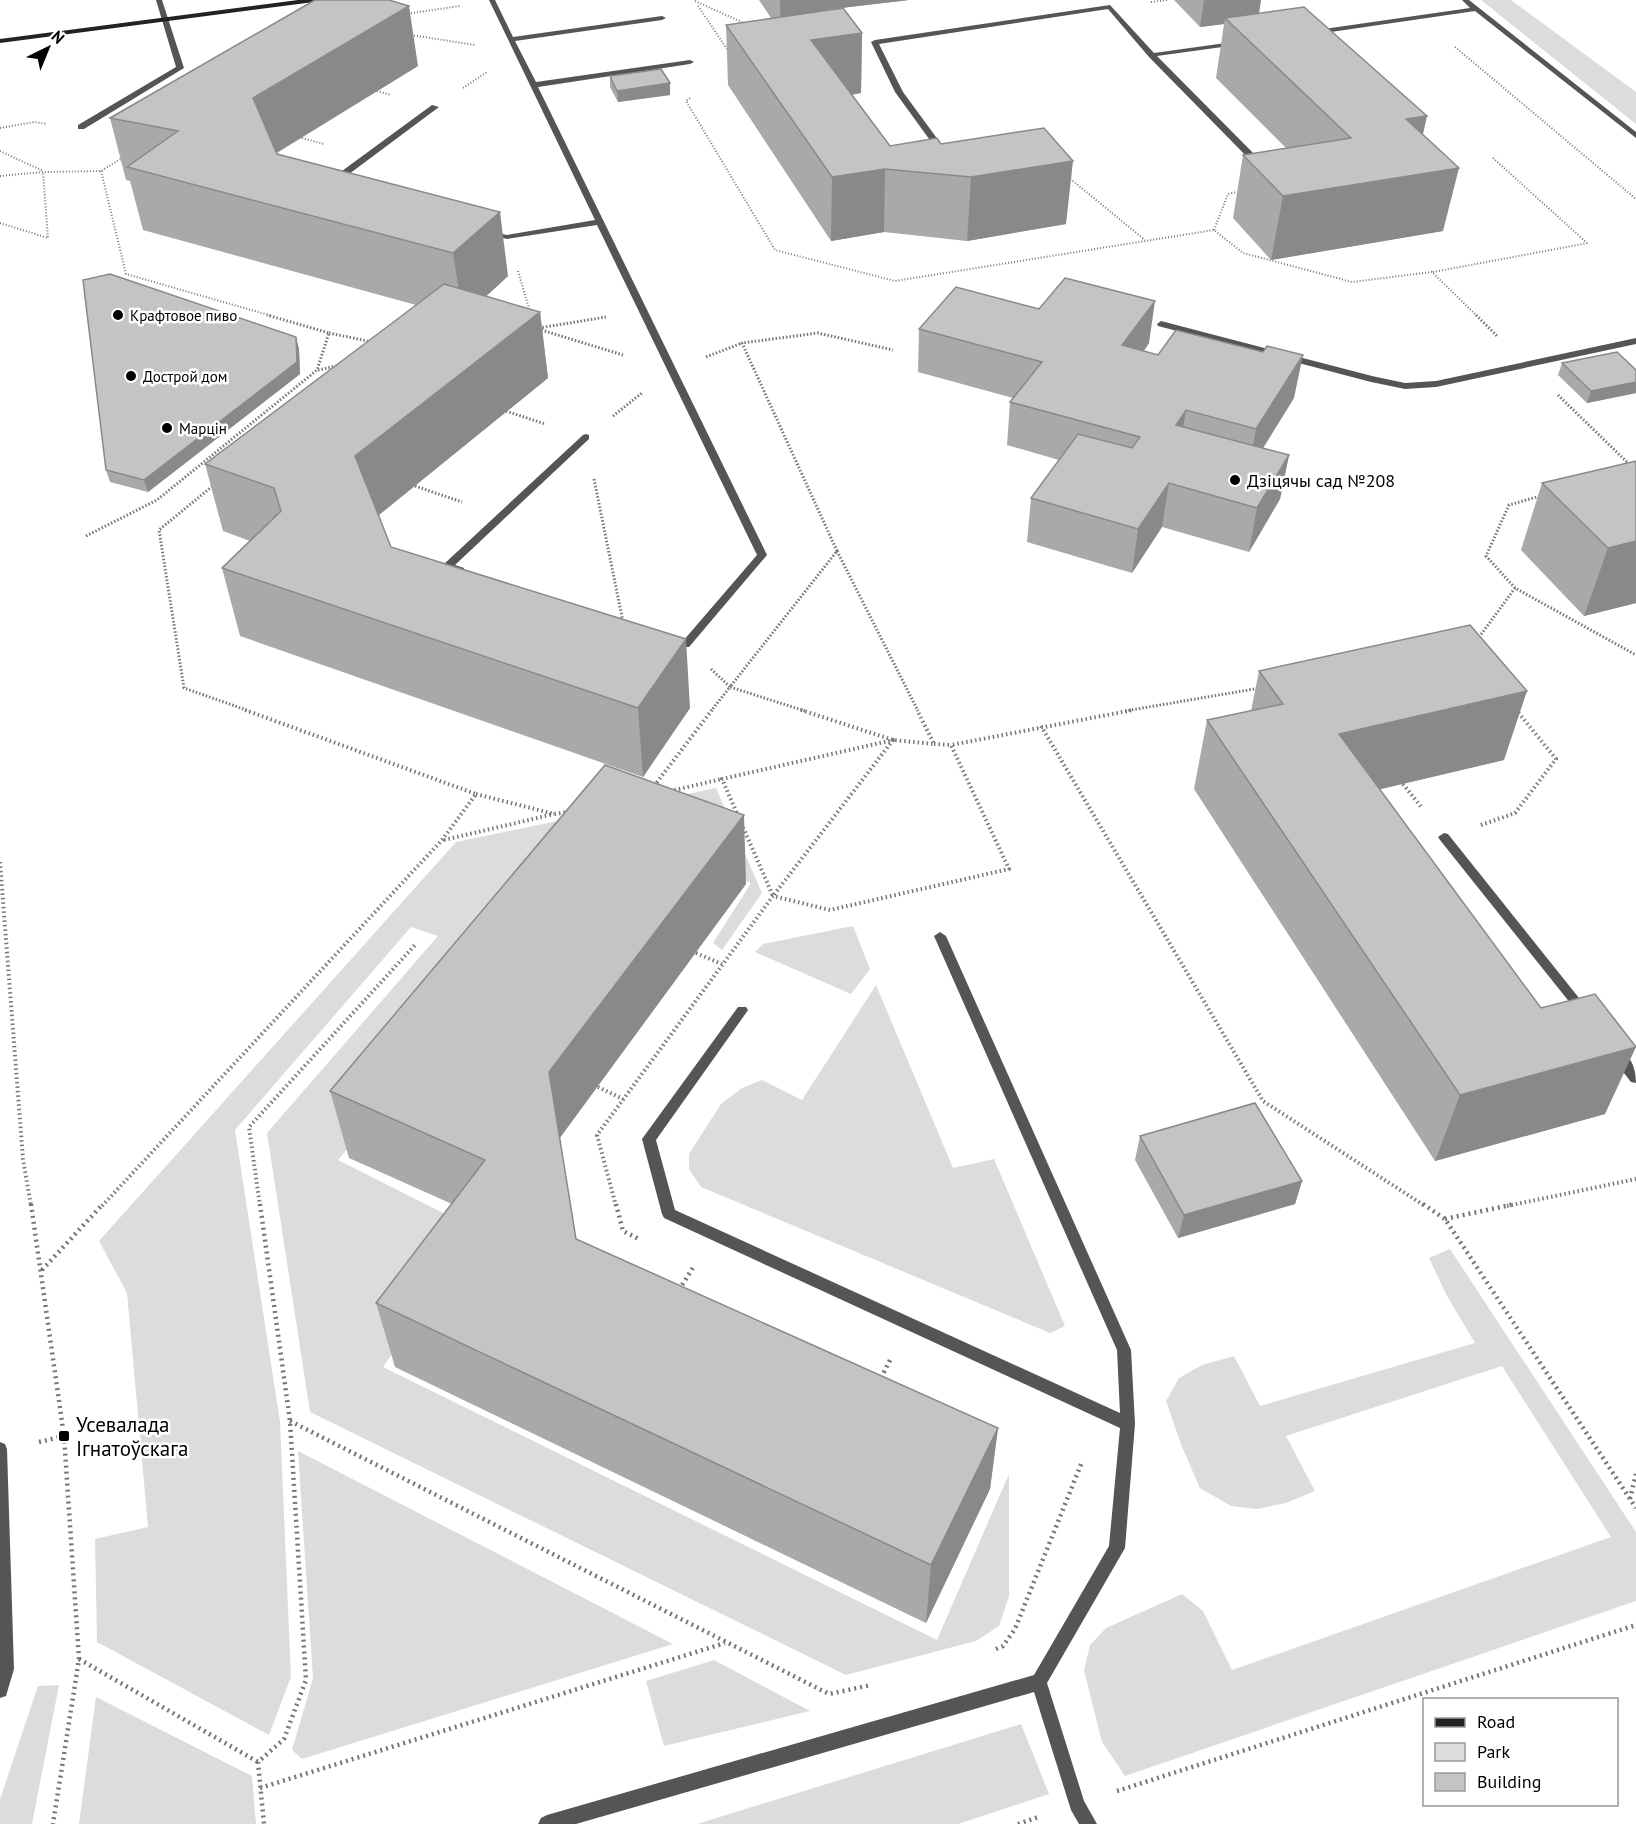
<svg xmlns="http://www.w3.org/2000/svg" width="1636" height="1824" font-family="'PT Sans',sans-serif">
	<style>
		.green { fill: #dcdcdc }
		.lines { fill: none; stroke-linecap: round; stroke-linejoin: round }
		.path-far3 { stroke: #777; stroke-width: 2; stroke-dasharray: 1 2; stroke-linecap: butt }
		.path-far2 { stroke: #777; stroke-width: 3; stroke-dasharray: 1.5 2; stroke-linecap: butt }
		.path-far1 { stroke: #777; stroke-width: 4; stroke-dasharray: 1.5 3; stroke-linecap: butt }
		.path { stroke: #777; stroke-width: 4.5; stroke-dasharray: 2 4; stroke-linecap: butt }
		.lane { fill: #555; fill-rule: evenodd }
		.secondary { fill: #222; fill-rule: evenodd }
		.wall { fill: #a9a9a9 }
		.shaded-wall { fill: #898989 }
		.building { fill: #c4c4c4; stroke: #898989; stroke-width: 1.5 }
		.poi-dot { fill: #000; stroke: #fff; stroke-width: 2 }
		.labels { text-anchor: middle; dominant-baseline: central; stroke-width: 5; stroke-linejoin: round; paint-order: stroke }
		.far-poi-label { font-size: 15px; fill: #000; stroke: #fff; text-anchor: start }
		.poi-label { font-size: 18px; fill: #000; stroke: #fff; text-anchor: start }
		.near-poi-label { font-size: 21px; fill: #000; stroke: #fff; text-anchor: start }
	</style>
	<rect width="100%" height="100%" fill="#fff"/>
	<path class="green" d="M1481,0H1511L1636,92V124Z
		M716,788L762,893L722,950L713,943L751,883L610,832L338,1160L477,1230L383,1367L937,1640L1009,1474V1596L999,1626L976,1641L846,1675L310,1412L267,1133L438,936L411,927L235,1130L280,1422L291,1677L269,1735L97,1642L95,1539L148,1527L127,1293L99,1241L456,842Z
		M853,926L870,969L851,994L755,952L763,944Z
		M876,985L953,1168L994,1159L1065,1326L1050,1333L701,1187L689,1169V1154L721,1104L742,1088L762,1080L802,1100Z
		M1450,1249L1636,1532V1601L1125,1776L1102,1742L1084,1670L1090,1645L1106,1628L1182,1594L1203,1611L1232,1670L1611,1537L1502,1366L1286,1436L1315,1491L1286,1503L1257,1509L1231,1506L1200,1488L1182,1447L1166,1401L1179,1378L1202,1365L1234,1356L1260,1406L1475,1343L1447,1296L1429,1258Z
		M298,1451L673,1644L302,1759L292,1750L313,1678Z
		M714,1660L810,1711L664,1746L646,1681Z
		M59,1685L32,1824H0V1799L38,1686Z
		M96,1697L252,1776L256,1824H79Z
		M1021,1724L1049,1794L958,1824H697Z"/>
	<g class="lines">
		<path class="path-far3" d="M695,1L746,24
			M1151,2L1168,0
			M698,6L727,49
			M405,14L460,6
			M411,35L475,45
			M1455,47L1636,199
			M463,88L487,72
			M377,91L391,95
			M690,98L686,101L775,250L895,281L1214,230L1243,253L1352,282L1432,272L1477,316
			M0,128L34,122L47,124
			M302,138L324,144
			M0,151L43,171
			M1493,158L1587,243
			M101,171L126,274L272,316
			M0,176L43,172L101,171L124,157
			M1068,177L1145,240
			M0,223L48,238L43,172
			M1214,230L1228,194L1236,192
			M518,271L530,312
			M1433,272L1588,243"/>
		<path class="path-far2" d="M1476,315L1497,336
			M539,328L606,317
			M538,329L623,355
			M329,333L372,342
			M706,357L742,343
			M318,370L337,366
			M1558,395L1630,465
			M506,411L545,424
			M613,416L642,393
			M594,479L623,622
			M215,484L159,530L184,688L249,711
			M415,486L462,502
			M86,536L157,500L317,370L329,333L267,315
			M837,551L918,711
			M837,551L742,343L818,333L893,350
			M1515,588L1486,556L1509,505L1540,496
			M1477,640L1515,588L1636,655
			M711,669L730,687L711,711
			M805,711L730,687L837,551
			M1125,711L1260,688"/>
		<path class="path-far1" d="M801,710L893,740L934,744L917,710
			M1041,726L1263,1101L1425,1206
			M893,740L773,896L722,779Z
			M934,744L951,745
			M1403,784L1422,808
			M654,786L712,710
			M670,791L722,779
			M476,794L554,814L568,812
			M1481,825L1515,813L1556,759L1517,711
			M444,840L554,814
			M0,862L23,1159L31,1206
			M696,953L722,964
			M598,1087L623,1099
			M102,1206L442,840L476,794L245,710
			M260,1206L249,1127L415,945
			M616,1206L597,1135L773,896L830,910L1009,869L951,745L1133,710
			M1507,1206L1636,1179"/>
		<path class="path" d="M31,1204L64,1436L79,1659L53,1824
			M260,1204L290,1421L306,1680L284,1739L258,1762L264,1824
			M616,1204L623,1231L639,1239
			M1423,1204L1445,1219L1636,1508
			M1445,1219L1515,1204
			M42,1270L103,1204
			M679,1290L694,1266
			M881,1378L891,1358
			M290,1421L829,1694L871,1685
			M39,1442L64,1436
			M1630,1499L1636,1474
			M996,1649L1003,1646L1015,1629L1082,1462
			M79,1659L258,1762
			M260,1788L725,1643
			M1117,1791L1636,1625
			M1018,1824L1038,1817"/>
		<path class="lane" d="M156,0H162L184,68L84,129H78V125L176,67Z
			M489,0H495L513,37L662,16L666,18L662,20L515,41L536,82L690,60L694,62L690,64L538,87L767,555L689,647H681L668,641L673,638L683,641L757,555L597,225L507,239L485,233L489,231L507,235L595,220Z
			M1462,0H1469L1636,132V138L1475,11L1317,34L1313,32L1317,30L1470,8Z
			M1110,5L1154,53L1240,41V45H1237L1157,56L1262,162V166H1256L1149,57L1108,9L879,44L903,92L947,152L943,154H940L895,92L871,42L875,40Z
			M432,105L439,107L337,183H331V179Z
			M1161,321L1372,376L1405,383L1436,381L1636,338V344L1436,387L1405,389L1371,382L1158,326L1157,324Z
			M586,434L589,435V439L455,565L464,568V572L460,573L444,568V564L583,435Z
			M1444,833L1448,834L1587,1008L1589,1011L1587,1014H1579L1440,840L1438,837Z
			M940,932L946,936L1131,1350L1135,1424L1125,1548L1047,1683L1084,1801L1097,1824H1079L1071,1810L1034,1692L576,1824H538L541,1818L547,1815L1034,1675L1109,1546L1120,1428L664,1218L662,1214L642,1139L738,1007H746L748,1010L746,1013L656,1140L675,1210L1120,1413L1117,1350L934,936Z
			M1618,1050C1632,1055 1636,1070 1636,1083L1631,1082L1613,1059L1612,1055L1613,1051Z
			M0,1442L5,1444L7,1449L14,1669L6,1696L0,1698Z"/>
		<path class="secondary" d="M298,0H317L314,2L0,43V39Z"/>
	</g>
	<path class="wall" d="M759,0H909L824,10L862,33L861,93L852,95L890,146L941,144L1066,224L967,241L884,232L831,241L728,85L726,25L771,18Z
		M1174,0H1261L1259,13L1423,135L1443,231L1271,260L1233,218L1243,155L1286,148L1216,78L1224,24L1200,27Z
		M418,66L277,153V154L508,276L486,296L540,312L548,378L379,515L391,547L690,708L643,777L240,636L222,568L250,541L223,531L205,464L416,305L143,230L130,181L126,180L110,118Z
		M610,76L670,83V95L618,102L610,87Z
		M919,329L1149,343L1144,351L1294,398L1263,448L1289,455L1280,499L1249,552L1162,527L1132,573L1027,542L1031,498L1059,460L1007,445L1010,402L1013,398L918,372Z
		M296,337L299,349L300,374L148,492L110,482L106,470Z
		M1562,363L1636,370V393L1587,403L1558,375Z
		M1636,461V603L1584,616L1521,550L1542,483Z
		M1259,671L1504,760L1380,789L1605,1114L1435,1161L1194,789L1207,720L1251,711Z
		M746,884L559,1139L576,1239L998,1428L990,1489L926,1623L395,1367L376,1303L452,1204L349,1158L330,1091Z
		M1140,1136L1302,1181L1295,1204L1178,1238L1135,1160Z"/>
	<path class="shaded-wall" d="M780,0H909L824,10V29L781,34Z
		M1204,0H1261L1258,19L1225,18L1224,24L1200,27Z
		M409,6L418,66L266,159L253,98Z
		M862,33L861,93L811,101V40Z
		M670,83V95L618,102L617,91Z
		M1427,116L1414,175L1459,168L1443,231L1271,260L1283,196L1406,119Z
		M1073,161L1066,224L967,241L971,177Z
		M885,169L884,232L831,241L832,177Z
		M500,212L508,276L463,318L453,253Z
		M1155,301L1149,343L1117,388L1122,345Z
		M540,312L548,378L369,523L355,456Z
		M296,337L299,349L300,374L148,492L144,480Z
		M1303,355L1294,398L1248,472L1256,429Z
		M1636,382V393L1587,403L1591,391Z
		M1186,410L1179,454L1176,425Z
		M1289,455L1280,499L1249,552L1257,508Z
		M1169,483L1162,527L1132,573L1138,529Z
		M1636,541V603L1584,616L1608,548Z
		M686,639L690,708L643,777L638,708Z
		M1527,691L1504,760L1322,803L1339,734Z
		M744,815L746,884L559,1139L549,1072Z
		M1636,1047L1605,1114L1435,1161L1460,1095Z
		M1302,1181L1295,1204L1178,1238L1184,1215Z
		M998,1428L990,1489L926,1623L931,1565Z"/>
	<path class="building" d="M315,0H389L409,6L253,98L277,154L500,212L453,253L127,167L178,131L110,118Z
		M1304,7L1427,116L1406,119L1459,168L1283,196L1243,155L1351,138L1225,18Z
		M843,8L862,33L811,40L890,146L937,138L941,144L1044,128L1073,161L971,177L885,169L832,177L726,25Z
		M661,69L670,83L617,91L610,76Z
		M110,274L296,337L297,362L144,480L106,470L83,280Z
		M1065,278L1155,301L1122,345L1158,355L1176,330L1263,352L1267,346L1303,355L1256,429L1186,410L1176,425L1289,455L1257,508L1169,483L1138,529L1031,498L1078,434L1132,448L1140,437L1010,402L1042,362L919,329L956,287L1039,309Z
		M444,284L540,312L355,456L391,547L686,639L638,708L222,568L281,511L274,488L205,464Z
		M1617,352L1636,370V382L1591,391L1562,363Z
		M1636,461V541L1608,548L1542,483Z
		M1470,625L1527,691L1339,734L1541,1008L1595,994L1636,1047L1460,1095L1207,720L1283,704L1259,671Z
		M605,765L744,815L549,1072L576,1239L998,1428L931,1565L376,1303L485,1160L330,1091Z
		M1255,1103L1302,1181L1184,1215L1140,1136Z"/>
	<g class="poi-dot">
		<circle cx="118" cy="315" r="6"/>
		<circle cx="131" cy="376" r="6"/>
		<circle cx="167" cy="428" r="6"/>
		<circle cx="1235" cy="480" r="6"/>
		<rect x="58" y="1430" width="12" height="12" rx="3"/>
	</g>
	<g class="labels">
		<g class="far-poi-label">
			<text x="130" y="315">Крафтовое пиво</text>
			<text x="143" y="376">Дострой дом</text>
			<text x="179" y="428">Марцін</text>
		</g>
		<g class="poi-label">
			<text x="1247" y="480">Дзіцячы сад №208</text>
		</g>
		<g class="near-poi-label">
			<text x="76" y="1424">Усевалада<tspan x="76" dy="24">Ігнатоўскага</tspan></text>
		</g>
	</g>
	<rect x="1423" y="1698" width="195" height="108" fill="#ffffff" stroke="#999999" stroke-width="1.5"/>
	<rect x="1435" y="1718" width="30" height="9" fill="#222222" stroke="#999999" stroke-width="1.5"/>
	<text x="1477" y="1728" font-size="18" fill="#000000">Road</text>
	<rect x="1435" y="1743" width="30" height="18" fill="#dcdcdc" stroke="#999999" stroke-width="1.5"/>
	<text x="1477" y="1758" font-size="18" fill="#000000">Park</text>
	<rect x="1435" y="1773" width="30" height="18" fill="#c4c4c4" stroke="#999999" stroke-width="1.5"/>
	<text x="1477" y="1788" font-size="18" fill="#000000">Building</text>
	<g transform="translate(48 48) rotate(43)" stroke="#ffffff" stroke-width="4.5" paint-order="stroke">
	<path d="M0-4.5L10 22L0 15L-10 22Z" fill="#000000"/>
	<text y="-9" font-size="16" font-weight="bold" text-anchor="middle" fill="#000000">N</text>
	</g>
</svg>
